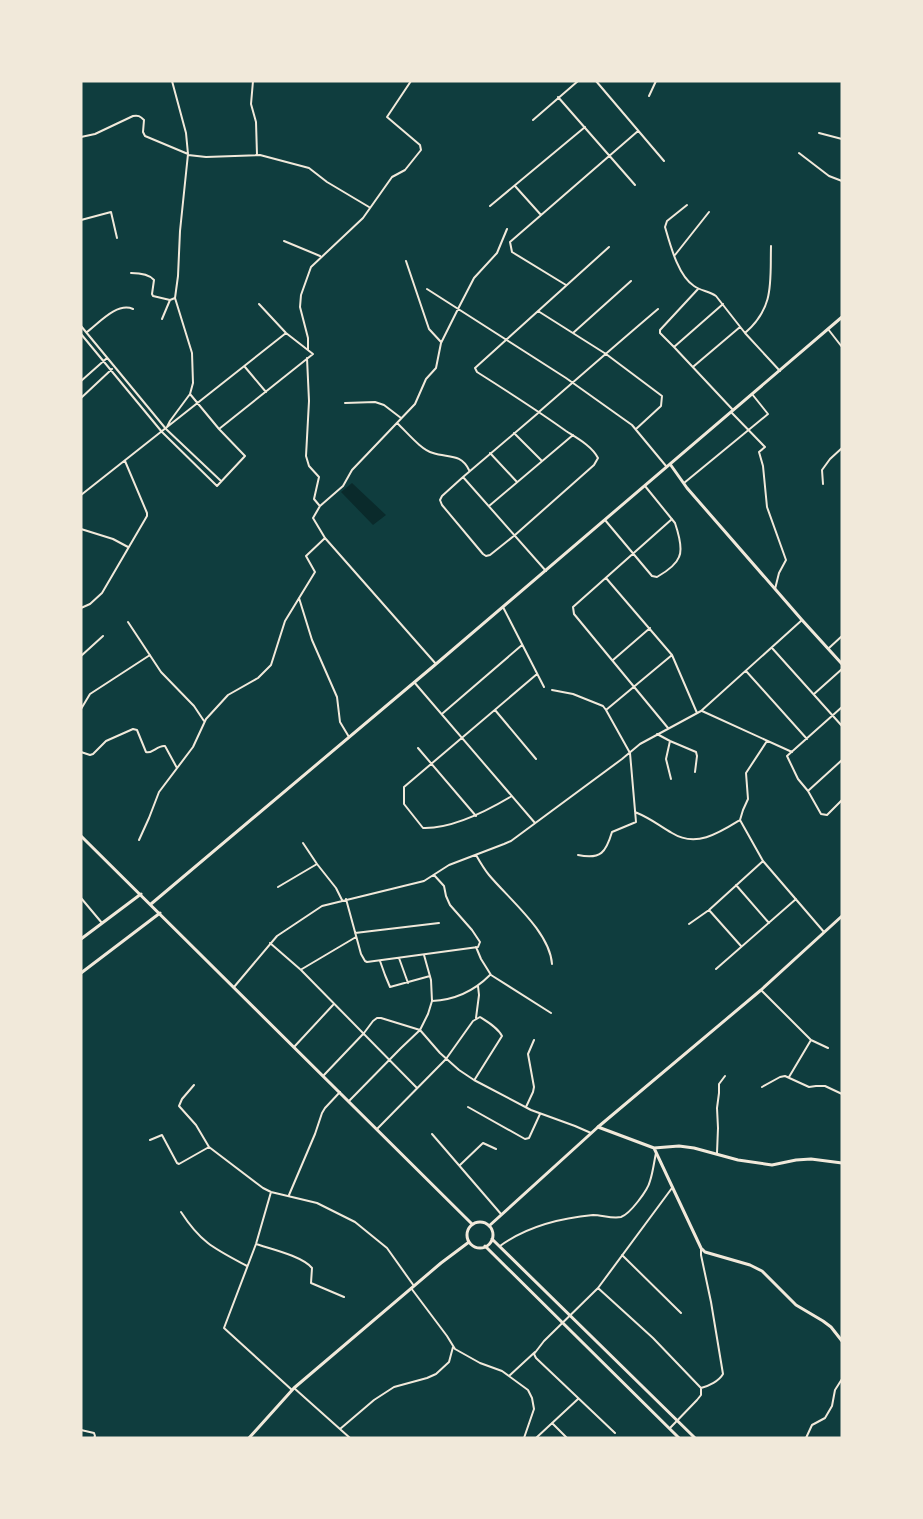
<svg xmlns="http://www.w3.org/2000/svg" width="923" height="1519" font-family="Montserrat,sans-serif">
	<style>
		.water { fill: #0a2a2b }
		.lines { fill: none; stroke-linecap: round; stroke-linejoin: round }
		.minor { stroke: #f1e9da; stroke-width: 2 }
		.tertiary { stroke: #f1e9da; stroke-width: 3 }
		.secondary { stroke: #f1e9da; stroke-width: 3 }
	</style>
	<rect width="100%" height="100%" fill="#0f3d3e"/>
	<path class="water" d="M352,483L386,515L373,525L341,492Z"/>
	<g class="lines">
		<path class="minor" d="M253,81L251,104L256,122L257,155
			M596,81L664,161
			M649,96L656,81
			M558,97L635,185
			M533,120L578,81
			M819,133L842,139
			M81,137L95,134L133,116C138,115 140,116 144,120L143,132L145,136L188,154
			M799,153L829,176L842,181
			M188,155L206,157L260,155L309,168L327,182L369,207
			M515,186L541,215
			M687,205L667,221L665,227C670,244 678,276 694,286C701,291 709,291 716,296L745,333L780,371
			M490,206L585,127
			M81,220L111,212L117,238
			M284,241L320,256
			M609,247L475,368L477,372C507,391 537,410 566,431C577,438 592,446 598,458L594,465L515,535L490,555L486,556L483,554L442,505L440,500L442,496L463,477L537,414L540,411C579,377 618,343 658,309
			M675,255L709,212
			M406,261L429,329L441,342
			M131,273C138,273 149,274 154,280L152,294L153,296L170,300
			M566,285L512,252L510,242L638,131
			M427,289L566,378L632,425L666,466
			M698,289L660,330V333L674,347L723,304
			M538,311L606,354L662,396L661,406L636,429
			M162,319L170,300L175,298
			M81,326L166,429L221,481
			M828,329L842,347
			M87,332C99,323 117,302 133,309
			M573,333L631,281
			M745,333C775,307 770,282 771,246
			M81,334L162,432L217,486L245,456L219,429L190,394L193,383L192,353L175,298L178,276L180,231L188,154L186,133L172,81
			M674,347L733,410
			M308,350V338L300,307L301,295L311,267L363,218L392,177L405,170L421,150L420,145L387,117L411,81
			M307,358L309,401L306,456L309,466L319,477L314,499L319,505
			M694,366L740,327
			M245,367L266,392
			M81,381L107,358
			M81,398L112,369
			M345,403L375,402L384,405L401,418
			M731,412L765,447L759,452L763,466L767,507L786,560L779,573L775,589
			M397,423C406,431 421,450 433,453C448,458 461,453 469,470
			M167,427L170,421L190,394
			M219,429L313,354L286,333L259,304
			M514,433L542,461
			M490,453L517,482
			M463,477L546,571
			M684,483L768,414L752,394
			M823,484L822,470L830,459L842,448
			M81,495L286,333
			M489,506L573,435
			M605,520L652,576L657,577C664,573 676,565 679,557C683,549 678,532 675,523L645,486
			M81,529L113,539L128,547
			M606,578L672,655L697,713
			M299,598L312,640L337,697L340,722L349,737
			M503,607L544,687
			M81,608L90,604L102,593L147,516V513L125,461
			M128,622L161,672L194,706L204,721
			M772,648L842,726
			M829,648L842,636
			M81,656L103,636
			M613,660L650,628
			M436,664L325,538L313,518L320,506L343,486L352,470L415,404L426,379L436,368L441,343L459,307L474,278L497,253L507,229
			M746,671L807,739
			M414,682L535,823
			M552,690L573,694L603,706L606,710L630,753L636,822L612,832C606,852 601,860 578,855
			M814,694L842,669
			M842,707L787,756L798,779L808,791L821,814L827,815L842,800
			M81,709L90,694L150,655
			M495,710L536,759
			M606,710L672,655
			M702,711L792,752
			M443,713L522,645
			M668,728L574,614L573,607L672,519
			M657,734L670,741L696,752L697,756L695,772
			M670,741L666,759L671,779
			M767,741L746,773L748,799L743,810L740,820L763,861L824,932
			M418,748L476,816
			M81,752L90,755L93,754L106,741L133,729L137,730L146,752C153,754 157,745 165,746L177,768
			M809,790L842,760
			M512,796C487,811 452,829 423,828L404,804V787L537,674
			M635,812C652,819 658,825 672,833C696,848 719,833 740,820
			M842,839V838
			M139,840L149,818L159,792L193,747L206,719L228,695L258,678L271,665L285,621L315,572L306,556L325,538
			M303,843L317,864L336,888L342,900
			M476,855C480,862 484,869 489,875C509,899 550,932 552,964
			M736,885L769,923
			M278,887L317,864
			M81,898L102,923
			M346,899L361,954L365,961L367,962L478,947L480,942L472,930L450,905L446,896L444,886L434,875
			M709,910L741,946
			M689,924L709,910L763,861
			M355,933L439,923
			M270,943L301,970L417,1088
			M476,947L481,959L491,975L551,1013
			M399,958L408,983
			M380,961L385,975L390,987L430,976
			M302,969L356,937
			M716,969L796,899
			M234,987L277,936L322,906L424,881L449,865L504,844L511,841L622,759L640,744L701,711L802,620
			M761,990L811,1040L789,1077
			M432,1001C454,1000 474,991 490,975
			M476,1018L479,995L478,986
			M811,1040L828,1048
			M294,1047L333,1005
			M324,1075L364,1033L373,1021L377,1018H381L420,1030L440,1053L459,1070L474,1080L531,1110L575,1126L591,1133
			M194,1085L182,1099L179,1106L196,1125L209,1147L263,1188L271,1192L317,1203L355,1222L387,1248L414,1286
			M762,1087L780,1077L785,1076L809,1087L816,1086H825L842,1094
			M349,1101L401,1048L420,1030L428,1014L432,1001L431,980L424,955
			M468,1107L525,1139L529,1138L540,1114
			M526,1107L533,1092L534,1087L528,1054L534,1040
			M377,1129L446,1059L473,1021L480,1017C488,1022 498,1028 502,1036L475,1079
			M432,1134L501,1214
			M150,1140L162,1135L177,1163L179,1164L209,1147
			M717,1153L718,1128L717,1108L719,1093V1084L725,1076
			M460,1165L483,1143L496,1149
			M271,1192L256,1244L224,1328L292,1390
			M289,1195L315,1134L322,1113L325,1108L340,1092
			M181,1212C201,1243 215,1249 247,1266
			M256,1244C271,1249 302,1256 312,1268L311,1283L344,1297
			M500,1246C526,1227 561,1218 593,1215C602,1215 612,1219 621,1217C630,1214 648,1190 650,1181C653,1172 654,1162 656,1153
			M622,1255L681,1313
			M411,1288L447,1336L455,1349L480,1363L502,1371L528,1390L532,1398L534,1409L524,1438
			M598,1288L653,1338L701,1388V1395L697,1400L670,1428
			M509,1376L535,1352
			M294,1388L350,1438
			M701,1388C709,1386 719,1381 723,1374L711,1302L701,1255V1248
			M552,1423L567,1438
			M340,1429L374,1400L394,1387L427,1378L436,1374L449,1362L453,1347
			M81,1430L94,1433L95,1436L94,1438
			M615,1433L536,1358L534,1354L544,1341L598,1288L672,1188
			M536,1438L578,1399
			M806,1438L812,1425L825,1418L832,1406L835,1390L842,1379"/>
		<path class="tertiary" d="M670,464L687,488L802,620L842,664
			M81,836L472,1224
			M151,904L436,664L842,317
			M81,939L141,894
			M81,973L160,913
			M598,1127L654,1148L679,1146L694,1148L738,1160L765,1164L772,1165L796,1160L811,1159L842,1163
			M654,1148L701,1248L705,1252L750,1265L762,1271L796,1305L823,1321L831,1327L842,1341"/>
		<path class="secondary" d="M467 1235a13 13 0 1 1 26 0a13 13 0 1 1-26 0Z
			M489,1226L598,1127L761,990L842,916
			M492,1239L695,1438
			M485,1246L679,1438
			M249,1438L294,1388L441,1263L469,1242"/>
	</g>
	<rect width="923" height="1519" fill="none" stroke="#f1e9da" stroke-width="165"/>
</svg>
